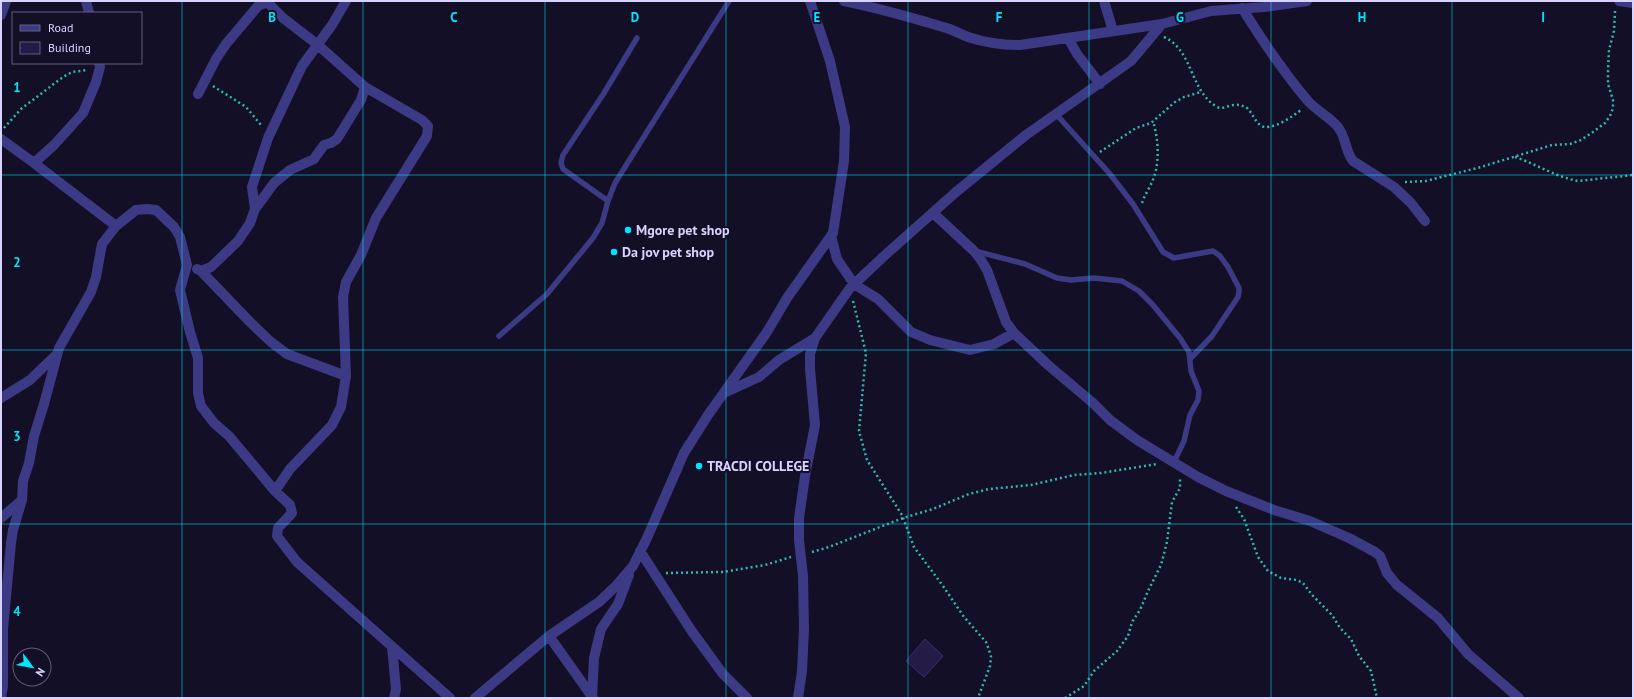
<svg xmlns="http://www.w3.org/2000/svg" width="1634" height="699" font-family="'PT Sans',sans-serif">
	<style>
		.building { fill: #241b47; stroke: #3b2d73 }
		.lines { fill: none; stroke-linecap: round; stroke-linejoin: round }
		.path { stroke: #2fb8b0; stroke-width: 2.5; stroke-dasharray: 2 3; stroke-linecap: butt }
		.lane { stroke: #3d3a85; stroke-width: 5.5 }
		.street { stroke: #3d3a85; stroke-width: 10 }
		.grid { fill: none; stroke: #00e5ff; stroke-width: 1; stroke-opacity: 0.55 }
		.poi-dot { fill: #00e5ff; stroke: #130f26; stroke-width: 1.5 }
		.labels { text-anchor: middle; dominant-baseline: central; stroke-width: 4; stroke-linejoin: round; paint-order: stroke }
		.poi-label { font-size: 14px; font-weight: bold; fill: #d9d4ff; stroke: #130f26; text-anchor: start }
		.grid-label { font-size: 13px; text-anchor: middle; font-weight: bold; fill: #00e5ff; stroke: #130f26; stroke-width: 4; stroke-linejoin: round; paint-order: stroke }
	</style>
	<rect width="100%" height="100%" fill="#130f26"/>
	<path class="building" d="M925,639L943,656L924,677L906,661Z"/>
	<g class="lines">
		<path class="path" d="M1164,37C1194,51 1189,90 1217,107C1223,110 1228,105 1234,105C1239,104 1242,106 1246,107C1252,112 1254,120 1260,125C1269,133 1294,116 1302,109
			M213,86L246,107L261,125
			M4,128L21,109L63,77L72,72L88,70
			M1100,152L1136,128L1151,123L1175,102L1184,97L1201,92
			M1515,157C1536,164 1556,177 1578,181L1633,175
			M1405,182L1426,181L1481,167L1552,145L1570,144L1581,140L1593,132L1605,123L1610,116L1613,108V100L1608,84V71L1609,50L1614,31L1615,11
			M1142,203C1145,194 1151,186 1154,177C1160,159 1158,138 1153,121
			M853,301L866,353L859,431L867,460L902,515L914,547L943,586L964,617L986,642L989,650L991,657L990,666L978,698
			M1236,507L1244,519L1258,557L1268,571L1281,578L1297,580L1303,583L1312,595L1332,615L1340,628L1351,639L1359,656L1371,671L1377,698
			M812,552L829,547L903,518L933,509L969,494L989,489L1031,485L1074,475L1101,473L1157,464
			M666,573L723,572L765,565L791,557
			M1065,698L1084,686L1094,671L1117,651L1128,636L1132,622L1140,610L1148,591L1161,565L1167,542L1172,502L1180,488V479"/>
		<path class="lane" d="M1056,114L1110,174L1133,204L1163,252L1174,258L1213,251L1220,256L1228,267L1239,288V292L1238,297L1212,336L1190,359
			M608,201L563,169L561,163L563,155L604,93L637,38
			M975,251L1025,264L1057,278L1071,280L1094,278L1122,281L1139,291L1153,305L1180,338L1189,352L1191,371L1199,391L1198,400L1190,415L1184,441L1174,462
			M499,336L547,294L593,238L602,223L608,201L615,183L729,1"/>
		<path class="street" d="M86,1L89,13
			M844,1C878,8 910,17 943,27C952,29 960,34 968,37C986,43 1002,45 1020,45L1162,24L1211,11L1264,7L1307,1
			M1104,1L1113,31
			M1619,1L1633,3
			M1242,8C1262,40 1284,73 1308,101C1317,111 1330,117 1338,127C1346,137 1345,151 1353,161L1394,187L1411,203L1425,221
			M1,15L6,1
			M1068,38L1077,54L1100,84
			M198,94L216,59L226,44L258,6L265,3L269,4L283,18L318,45L365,87L422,120L428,126L427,136L376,218L361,255L346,282L343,297L346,376L341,407L332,425L290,469L275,491
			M1,139L34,163L116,226
			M34,163L54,145L83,113L96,82L100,67L99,63
			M255,209L252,187L268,138L302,66L332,25L346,1
			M933,213L974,251L981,260L987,270L1006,322L1014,333L1048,365L1093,403L1110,420L1137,440L1198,477L1226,491L1274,510L1310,521L1349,538L1375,552L1380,556L1387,573L1397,585L1438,618L1468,654L1519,698
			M831,236L837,259L854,284L878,299L911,332L930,340L970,350L994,344L1014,333
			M197,269L201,271L250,322L271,342L287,354L346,376
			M201,271L211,267L238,241L250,223L255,209L274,183L290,170L314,159L324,145L331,143L337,139L361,100L365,87
			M726,392L759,377L779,360L815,338
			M1,398L30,380L56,355
			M1,518L22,500
			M640,551L691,630L723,674L747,698
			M549,636L593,698
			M392,647L396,689L394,698
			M1,698L3,686V629L11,543L13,530L22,500L23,481L29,463L34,436L44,404L59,348L91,292L96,277L102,244L116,226L136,210L147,209L156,210L174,227L180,237L187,265L180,290L190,332L198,358V393L201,406L214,423L229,436L275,491L290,505L292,513L278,528L277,536L297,562L450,698
			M475,698L549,636L599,602L616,586L633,566L647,538L684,453L708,415L767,332L787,298L833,233L844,161L845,127L830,61L810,1
			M592,698L594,658L601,629L618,604L629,575
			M798,698L802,671L804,629L803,576L799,540V518L805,476L815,425L810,369V354L815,338L850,288L883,257L956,192L1026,135L1131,61L1162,24"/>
	</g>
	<path class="grid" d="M182,1V698M363,1V698M545,1V698M726,1V698M908,1V698M1089,1V698M1271,1V698M1452,1V698M1,175H1633M1,350H1633M1,524H1633"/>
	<g class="poi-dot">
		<circle cx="628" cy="230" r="4"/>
		<circle cx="614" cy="252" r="4"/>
		<circle cx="699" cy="466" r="4"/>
	</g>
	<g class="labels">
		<g class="poi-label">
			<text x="636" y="230">Mgore pet shop</text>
			<text x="622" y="252">Da jov pet shop</text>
			<text x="707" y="466">TRACDI COLLEGE</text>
		</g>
	</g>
	<g class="grid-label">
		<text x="272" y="22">B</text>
		<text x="454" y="22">C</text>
		<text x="635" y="22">D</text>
		<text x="817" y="22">E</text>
		<text x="999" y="22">F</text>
		<text x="1180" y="22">G</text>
		<text x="1362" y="22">H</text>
		<text x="1543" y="22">I</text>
		<text x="17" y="92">1</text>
		<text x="17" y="267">2</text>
		<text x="17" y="441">3</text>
		<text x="17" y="616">4</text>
	</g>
	<rect width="1634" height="699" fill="none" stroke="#d9d4ff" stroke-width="4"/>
	<rect x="12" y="12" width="130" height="52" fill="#130f26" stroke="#625e7d"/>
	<rect x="20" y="25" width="20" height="6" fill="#3d3a85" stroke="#625e7d"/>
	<text x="48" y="32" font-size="12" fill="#d9d4ff">Road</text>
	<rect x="20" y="42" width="20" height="12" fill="#241b47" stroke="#625e7d"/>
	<text x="48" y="52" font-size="12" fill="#d9d4ff">Building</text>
	<g transform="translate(32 667) rotate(122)"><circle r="19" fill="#130f26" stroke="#625e7d"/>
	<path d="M0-3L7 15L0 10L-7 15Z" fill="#00e5ff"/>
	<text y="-6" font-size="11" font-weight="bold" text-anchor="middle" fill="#d9d4ff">N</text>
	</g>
</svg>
